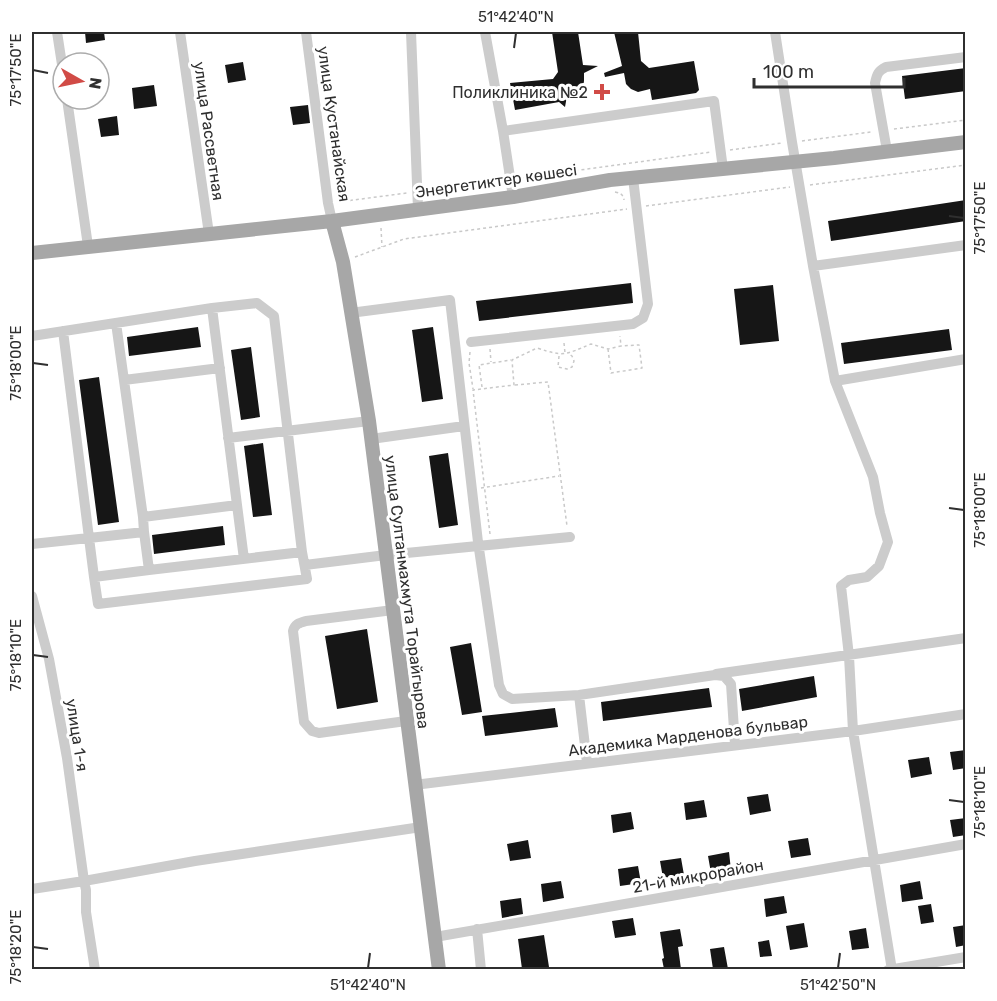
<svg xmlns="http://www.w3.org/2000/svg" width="997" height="1001" font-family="Rubik,sans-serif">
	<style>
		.building { fill: #161616 }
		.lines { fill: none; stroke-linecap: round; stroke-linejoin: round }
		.path { stroke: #c9c9c9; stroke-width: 1.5; stroke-dasharray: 3 3; stroke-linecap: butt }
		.minor { stroke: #ccc; stroke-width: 10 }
		.major { stroke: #a7a7a7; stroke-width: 14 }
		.ticks { fill: none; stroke: #2f2f2f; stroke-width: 2 }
		.poi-dot { fill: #d14b46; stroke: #fff; stroke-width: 2 }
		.labels { text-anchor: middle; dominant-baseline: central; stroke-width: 6; stroke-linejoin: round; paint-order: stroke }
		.poi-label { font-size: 16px; fill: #2f2f2f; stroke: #fff; text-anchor: end }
		.street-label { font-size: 16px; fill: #2f2f2f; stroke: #fff }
		.neatline { fill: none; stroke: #2f2f2f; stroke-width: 2 }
		.ticks-label { font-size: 15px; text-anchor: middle; fill: #2f2f2f }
	</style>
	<rect width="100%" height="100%" fill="#fff"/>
	<path class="building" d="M85,32H104L105,40L86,43Z
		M552,32H578L583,65L598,66L584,73V81L583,87L577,94L567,96L565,107L559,102L515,110L510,83L553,79L558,72Z
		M614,32H638L641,61L649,68L694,61L699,90L696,93L652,100L650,89L638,92L631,89L626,84L624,73L605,77L604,73L622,66Z
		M243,62L246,80L228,83L225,65Z
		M966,68V91L905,99L902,76Z
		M154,85L157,106L134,109L132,88Z
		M308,105L310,123L293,125L290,107Z
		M117,116L119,135L101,137L98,119Z
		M966,200V221L831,241L828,221Z
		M631,283L633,303L479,321L476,301Z
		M773,285L779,341L740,345L734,289Z
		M198,327L201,347L129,356L127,337Z
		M433,327L443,399L422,402L412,330Z
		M949,329L952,350L844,364L841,343Z
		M251,347L260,417L241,420L231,350Z
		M99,377L119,522L98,525L79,380Z
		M263,443L272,515L253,517L244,446Z
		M448,453L458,525L439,528L429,456Z
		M223,526L225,545L154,554L152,535Z
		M367,629L378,702L337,709L325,636Z
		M471,643L482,712L462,715L450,647Z
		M814,676L817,697L742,711L739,689Z
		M709,688L712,707L603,721L601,702Z
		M555,708L558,727L485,736L482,716Z
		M966,750V768L953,770L950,752Z
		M929,757L932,774L911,778L908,760Z
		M768,794L771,811L750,815L747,797Z
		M704,800L707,817L686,820L684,803Z
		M631,812L634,829L613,833L611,815Z
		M966,818V835L953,837L950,820Z
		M808,838L811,855L791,858L788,841Z
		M528,840L531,858L510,861L507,844Z
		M729,852L731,870L711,873L708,856Z
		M681,858L684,875L663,878L660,861Z
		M638,866L641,883L620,886L618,869Z
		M561,881L564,898L543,902L541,884Z
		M920,881L923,899L902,902L900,885Z
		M784,896L787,913L766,917L764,899Z
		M521,898L523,914L502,918L500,901Z
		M931,904L934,922L921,924L918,906Z
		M633,918L636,935L615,938L612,921Z
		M804,923L808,947L790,950L786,926Z
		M966,925V945L956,947L953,927Z
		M866,928L869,948L852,950L849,931Z
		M680,929L683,946L678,947L681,969H664L662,959L664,958L660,932Z
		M544,935L549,967L522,969L518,939Z
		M769,940L772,956L760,957L758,942Z
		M724,947L728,969H713L710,949Z"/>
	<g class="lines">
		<path class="path" d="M894,129L966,120
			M802,141L871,132
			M730,150L782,143
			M522,178L711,152
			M810,185L966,165
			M427,190L500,181
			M615,192C620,193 623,194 624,200
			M338,202L407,193
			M646,206L790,187
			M381,228L382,247
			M355,257L404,239L627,209
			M564,343L565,353
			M490,349L491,362
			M608,349L611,373L642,368L639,345L621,346
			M470,352L469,363L473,389
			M559,356L558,367L567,369L572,367L574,361L572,356L569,354
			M515,385L548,382L567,526
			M482,387L479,365L511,360
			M481,488L559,476
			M490,534L473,390L514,385L512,360L537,348C565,357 564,355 591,344L608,349L621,346L620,336"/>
		<path class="minor" d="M57,32L63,71
			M180,32L209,234
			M306,32L328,203L332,221
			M411,32L418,209
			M485,32L503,131
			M775,32L792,142L813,266L966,245
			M67,99L88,246
			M887,151L875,83C877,74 878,71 886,67L966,57
			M513,197L503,131L714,101L723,169
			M813,266L835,381L966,359
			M212,308L237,505
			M350,313L450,300L478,542L499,685L503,694L512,699L579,695L715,675L724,676L731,684L735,745
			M116,323L143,517L237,505L244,559
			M63,331L89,538L144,532L143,517
			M32,336L212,308L257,303L274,316L302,552L307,579L98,604L94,577
			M471,342L633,324L643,318L648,304L633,178
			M124,380L220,368
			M835,381L873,477L880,513L888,542L879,566L867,577L849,580L841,586L849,656L853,731L892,970
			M228,438L369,421
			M371,439L464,426
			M144,532L149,570L302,552
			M32,544L89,538L94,577L149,570
			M305,565L386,555L570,537
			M32,596L49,659L67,758L84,881L195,861L421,827
			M393,610L306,621C299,623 295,624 293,631L304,722L312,731L319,733L406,721
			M716,674L966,638
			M579,695L587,763
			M414,785L853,731L966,714
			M32,889L84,881L86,890V912L95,970
			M477,929L481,970
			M435,937L665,897L966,844
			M888,970L966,957"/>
		<path class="major" d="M332,221L343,262L369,421L439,970
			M32,253L332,221L513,197L610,180L834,158L966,142"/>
	</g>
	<path class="ticks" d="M514,48L516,33M33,70L48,73M949,216L964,218M33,363L48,365M949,508L964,510M33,655L48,657M949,800L964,802M33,947L48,949M368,968L370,953M838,968L840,953"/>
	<path class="poi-dot" d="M599 83h6v6h6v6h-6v6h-6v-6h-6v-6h6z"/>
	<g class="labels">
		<g class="poi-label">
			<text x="588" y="92">Поликлиника №2</text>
		</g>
		<g class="street-label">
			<text transform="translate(334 124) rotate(82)">улица Кустанайская</text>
			<text transform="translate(209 131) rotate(82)">улица Рассветная</text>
			<text transform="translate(496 181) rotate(-8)">Энергетиктер көшесі</text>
			<text transform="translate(407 592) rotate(83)">улица Султанмахмута Торайгырова</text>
			<text transform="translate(77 735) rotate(81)">улица 1-я</text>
			<text transform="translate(688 736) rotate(-7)">Академика Марденова бульвар</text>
			<text transform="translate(698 876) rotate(-10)">21-й микрорайон</text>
		</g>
	</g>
	<rect width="997" height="1001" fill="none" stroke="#ffffff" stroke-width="66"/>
	<g transform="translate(81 81) rotate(99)"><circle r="28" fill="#ffffff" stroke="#acacac" stroke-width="1.5"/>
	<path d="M0-4.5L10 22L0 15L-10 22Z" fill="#d14b46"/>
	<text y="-9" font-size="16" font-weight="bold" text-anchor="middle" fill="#2f2f2f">N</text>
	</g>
	<path d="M754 78v9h150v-9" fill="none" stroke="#2f2f2f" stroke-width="3"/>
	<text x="763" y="78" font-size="18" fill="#2f2f2f" stroke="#ffffff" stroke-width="4.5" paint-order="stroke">100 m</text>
	<rect x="33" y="33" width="931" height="935" class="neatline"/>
	<g class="ticks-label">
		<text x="516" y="22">51°42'40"N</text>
		<text transform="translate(16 70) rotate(-90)" y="5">75°17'50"E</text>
		<text transform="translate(980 218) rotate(-90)" y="5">75°17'50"E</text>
		<text transform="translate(16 363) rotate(-90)" y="5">75°18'00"E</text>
		<text transform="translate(980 510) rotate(-90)" y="5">75°18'00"E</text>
		<text transform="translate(16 655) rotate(-90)" y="5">75°18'10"E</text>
		<text transform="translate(980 802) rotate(-90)" y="5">75°18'10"E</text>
		<text transform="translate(16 947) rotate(-90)" y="5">75°18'20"E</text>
		<text x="368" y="990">51°42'40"N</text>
		<text x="838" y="990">51°42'50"N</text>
	</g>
</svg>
